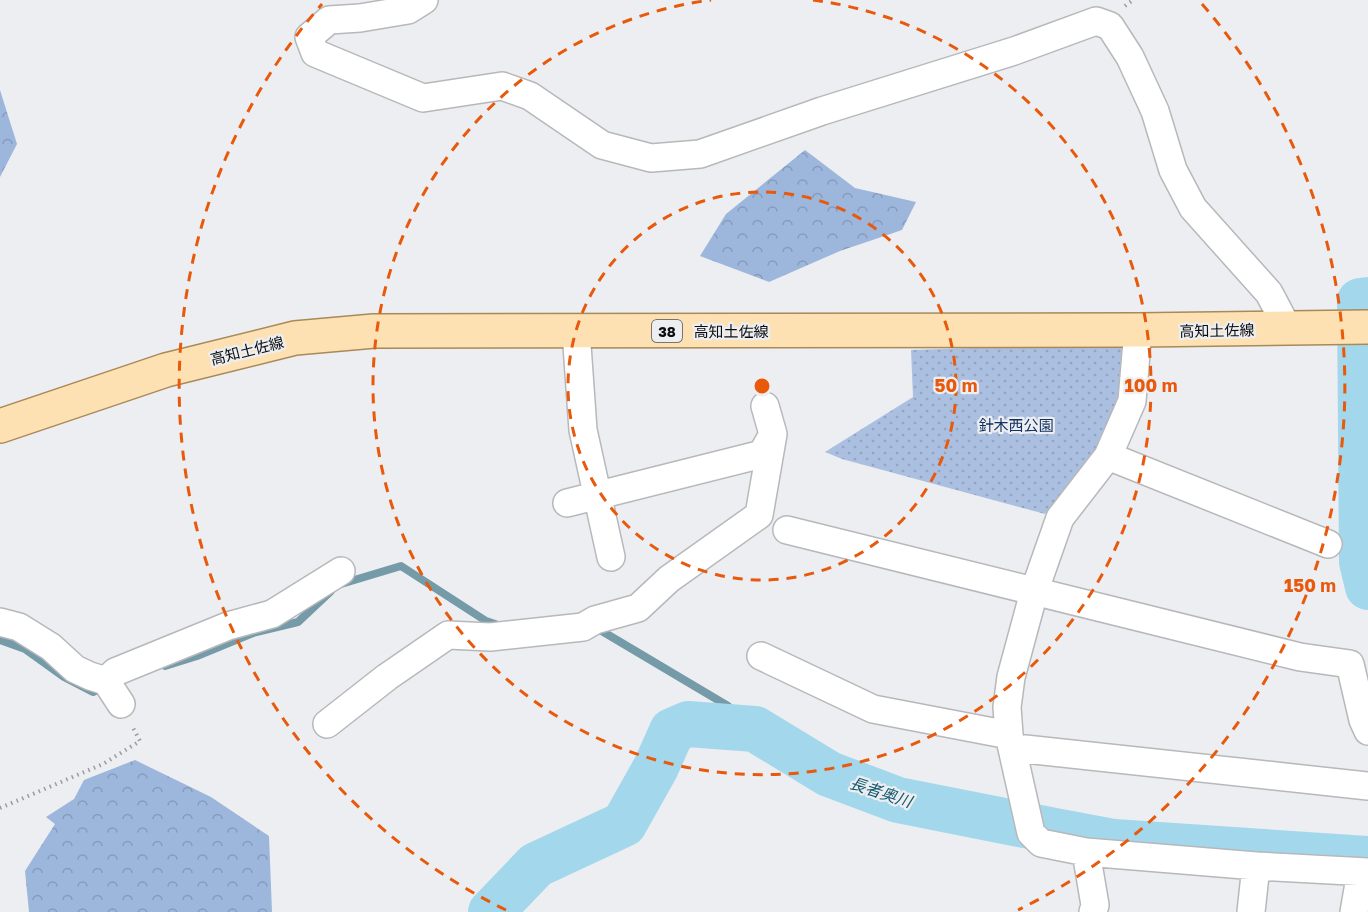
<svg xmlns="http://www.w3.org/2000/svg" width="1368" height="912" font-family="'Golos Text','Noto Sans JP',sans-serif">
	<style>
		.grass { fill: url(#grass-dots) }
		.forest { fill: url(#forest-crowns) }
		.lines { fill: none; stroke-linecap: round; stroke-linejoin: round }
		.stream { stroke: #759ba9; stroke-width: 8 }
		.river { stroke: #a3d8ec; stroke-width: 46 }
		.street-casing { stroke: #b6b8ba; stroke-width: 30 }
		.primary-casing { stroke: #a88958; stroke-width: 36 }
		.path { stroke: #9b9c9e; stroke-width: 4; stroke-dasharray: 1.5 4.5; stroke-linecap: butt }
		.street { stroke: #fff; stroke-width: 27 }
		.primary { stroke: #fee1b3; stroke-width: 33 }
		.ring { fill: none; stroke: #e8590c; stroke-width: 3; stroke-dasharray: 10 8 }
		.labels { text-anchor: middle; dominant-baseline: central; stroke-width: 4.5; stroke-linejoin: round; paint-order: stroke }
		.shield { fill: #edeef1; stroke: #4f5051; stroke-width: 1.5 }
		.shield-label { font-size: 14px; font-weight: bold; fill: #0b0c0d }
		.street-label { font-size: 15px; fill: #0b0c0d; stroke: #edeef1 }
		.park-label { font-size: 15px; fill: #133262; stroke: #edeef1 }
		.water-label { font-size: 16px; font-style: italic; fill: #10576b; stroke: #edeef1 }
		.centre { fill: #e8590c; stroke: #edeef1; stroke-width: 3 }
		.ring-label { font-size: 18px; text-anchor: middle; font-weight: bold; fill: #e8590c; stroke: #edeef1; stroke-width: 4.5; stroke-linejoin: round; paint-order: stroke }
	</style>
	<defs>
		<pattern id="grass-dots" width="8" height="8" patternUnits="userSpaceOnUse" patternTransform="scale(1.5)"><rect width="8" height="8" fill="#abc0e1"/><path d="M2 2h.1M6 6h.1" fill="none" stroke="#92a4c0" stroke-width="1.8" stroke-linecap="round"/></pattern>
		<pattern id="forest-crowns" width="20" height="18" patternUnits="userSpaceOnUse" patternTransform="scale(1.5)"><rect width="20" height="18" fill="#9db6dc"/><path d="M2 6a3 3 0 1 1 6 0M12 15a3 3 0 1 1 6 0" fill="none" stroke="#869bbc"/></pattern>
	</defs>
	<rect width="100%" height="100%" fill="#edeef1"/>
	<path class="grass" d="M1125,343L1124,400L1093,457L1045,514L842,459L825,452L913,397L911,350Z"/>
	<path class="forest" d="M0,90L17,144L0,177Z
		M805,150L855,188L916,202L902,230L840,251L769,282L700,256L726,214Z
		M135,760L211,797L269,836L272,912H29L25,871L55,824L46,817L74,799L84,780Z"/>
	<g class="lines">
		<path class="stream" d="M341,584L401,566L486,621L501,626
			M595,627L728,706L755,729
			M0,640L25,649L64,677L93,692L103,688
			M165,666L197,656L253,633L298,622L331,591"/>
		<path class="river" d="M1368,300L1360,301L1362,562L1368,587
			M491,912L536,865L624,824L656,767L672,731L688,724L755,729L829,774L898,800L1055,831L1114,842L1368,859"/>
		<defs>
			<path id="street" d="M424,0L408,10L360,18L329,20L309,37L315,53L423,98L502,86L530,96L602,145L651,158L700,154L822,111L1014,51L1096,21L1110,26L1130,57L1155,111L1173,170L1193,208L1269,293L1288,329
				M1138,330L1132,401L1108,456L1060,518L1034,592L1011,677L1007,707L1009,735L1031,833L1041,843L1086,852L1256,866L1368,872
				M576,331L583,430L611,557
				M1108,456L1328,544
				M567,503L762,454L773,434L765,406
				M787,530L1300,657L1350,664L1363,720L1368,731
				M0,622L19,627L51,647L75,669L90,676L106,681L115,672L228,626L272,614L341,571
				M761,656L873,709L1009,735
				M106,681L121,704
				M327,724L387,677L448,635L490,637L583,627L595,620L638,608L669,579L759,515L773,434
				M1013,752L1025,749L1368,786
				M1086,852L1095,905L1093,912
				M1251,912L1256,866
				M1354,912L1361,872"/>
			<path id="primary" d="M0,426L166,370L295,338L374,331L1138,330L1368,327"/>
		</defs>
		<use href="#street" class="street-casing"/>
		<use href="#primary" class="primary-casing"/>
		<path class="path" d="M1125,6L1133,0
			M0,808L103,764L140,741L132,726"/>
		<use href="#street" class="street"/>
		<use href="#primary" class="primary"/>
	</g>
	<g class="ring">
		<circle cx="762" cy="386" r="194"/>
		<path d="M813 0A389 389 0 1 1 711 0"/>
		<path d="M506 910A583 583 0 0 1 322 4M1202 4A583 583 0 0 1 1018 910"/>
	</g>
	<g class="labels">
		<rect class="shield" x="652" y="320" width="30" height="22" rx="4.5"/>
		<g class="shield-label">
			<text x="667" y="331">38</text>
		</g>
		<g class="street-label">
			<text transform="translate(1217 330) rotate(-1)">高知土佐線</text>
			<text x="731" y="331">高知土佐線</text>
			<text transform="translate(247 350) rotate(-14)">高知土佐線</text>
		</g>
		<g class="park-label">
			<text x="1016" y="425">針木西公園</text>
		</g>
		<g class="water-label">
			<text transform="translate(881 792) rotate(18)">長者奥川</text>
		</g>
	</g>
	<circle cx="762" cy="386" r="9" class="centre"/>
	<g class="ring-label">
		<text x="956" y="392">50 m</text>
		<text x="1151" y="392">100 m</text>
		<text x="1310" y="592">150 m</text>
	</g>
</svg>
